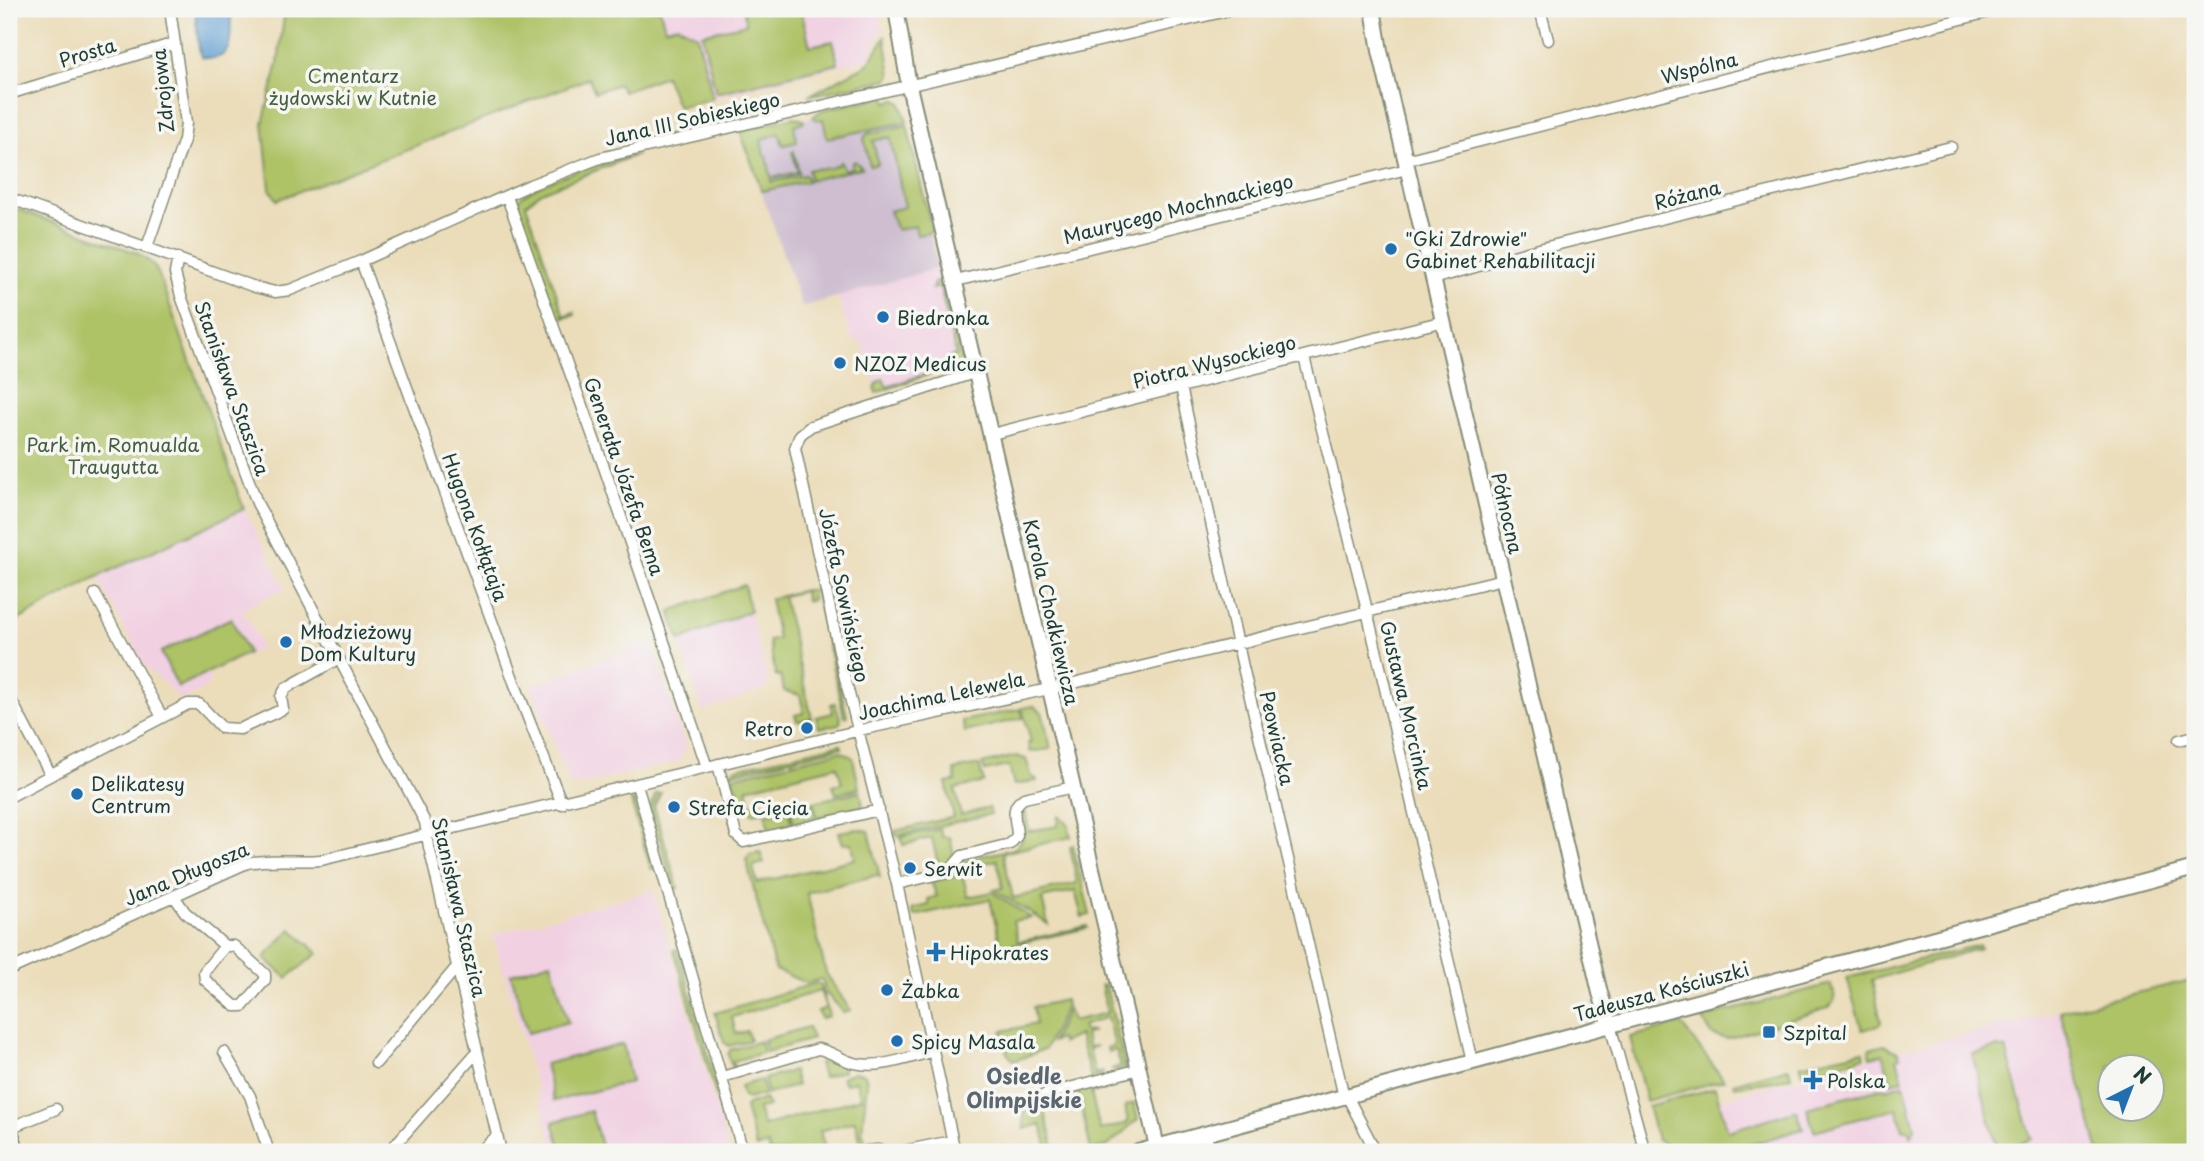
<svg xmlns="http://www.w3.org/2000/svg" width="2204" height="1161" font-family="'Playpen Sans',sans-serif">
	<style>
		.built { fill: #f1d0e2 }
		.industrial { fill: #cebed0 }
		.green { fill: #aec266; stroke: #66804d; stroke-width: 2; fill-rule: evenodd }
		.water { fill: #629fd3; stroke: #406e84; stroke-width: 2 }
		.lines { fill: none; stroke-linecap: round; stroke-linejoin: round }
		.street-casing { stroke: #858d77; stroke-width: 13 }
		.secondary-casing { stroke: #858d77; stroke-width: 18 }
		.street { stroke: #fff; stroke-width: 10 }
		.secondary { stroke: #fff; stroke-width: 14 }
		.poi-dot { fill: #1f6fb2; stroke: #f6f6f2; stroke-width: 2.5 }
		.labels { text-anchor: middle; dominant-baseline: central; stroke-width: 7; stroke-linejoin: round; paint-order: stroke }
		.street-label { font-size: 19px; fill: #1f3d34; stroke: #f6f6f2 }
		.park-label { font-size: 19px; fill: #435e40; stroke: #f6f6f2 }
		.poi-label { font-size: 19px; fill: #1f3d34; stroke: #f6f6f2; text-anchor: start }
		.neighbourhood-label { font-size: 21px; font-weight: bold; fill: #5b666f; stroke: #f6f6f2 }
	</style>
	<rect width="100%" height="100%" fill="#f6f6f2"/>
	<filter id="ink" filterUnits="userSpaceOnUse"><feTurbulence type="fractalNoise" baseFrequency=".0143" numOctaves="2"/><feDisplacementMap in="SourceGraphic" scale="14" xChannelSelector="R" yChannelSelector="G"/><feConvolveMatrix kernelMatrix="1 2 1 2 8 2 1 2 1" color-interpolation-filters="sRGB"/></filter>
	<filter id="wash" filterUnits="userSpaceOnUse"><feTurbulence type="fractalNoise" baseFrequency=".00686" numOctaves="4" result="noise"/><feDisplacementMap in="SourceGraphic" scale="28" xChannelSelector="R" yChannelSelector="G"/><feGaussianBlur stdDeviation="1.57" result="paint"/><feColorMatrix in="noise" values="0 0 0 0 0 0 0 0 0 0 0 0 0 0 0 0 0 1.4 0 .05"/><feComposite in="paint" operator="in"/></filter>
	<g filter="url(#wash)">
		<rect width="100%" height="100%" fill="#ebddba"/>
		<path class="built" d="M560,9H879L882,29L867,59L678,107L665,76L623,91L619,84L595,92L590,78L584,80Z
			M938,268L960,364L886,389L875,383L862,343L851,338L838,297Z
			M244,509L285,588L243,609L262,648L208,674L211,681L204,689L182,700L144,665L97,577Z
			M747,599L769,687L703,711L670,611Z
			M651,642L686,748L680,761L571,787L531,686Z
			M653,890L729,1152H555L493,935Z
			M2060,1011L2099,1152H1671L1661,1116L1886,1054Z"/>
		<path class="industrial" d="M898,99L938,268L802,307L741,134Z"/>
		<path class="green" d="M285,9H660L665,28L677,25L697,35L713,98L678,107L665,76L623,91L619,84L595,92L589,78L277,200L270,189L263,123L278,63Z
			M743,9H801L810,46L833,41L838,64L716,93L702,34L746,24Z
			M885,37L891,75L888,79L808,96L868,64Z
			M886,96L887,102L896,100L901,103L907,122L827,138L823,119L816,120L813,117L822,110Z
			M794,117L804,120V122L794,125L797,142L783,145L779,133L761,140L764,156H767L771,178L798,172L792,152L794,151L799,173L771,179V182L805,175L808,181L762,191L740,131Z
			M907,125L932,232L917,235L915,226L897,230L889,211L905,207L890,137L873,141L878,164L870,166L864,138L867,134Z
			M638,154L541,192L526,204L564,316L574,312L575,315L560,319L556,316L519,212V199C538,180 610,160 638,154Z
			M855,161L862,168L810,180L808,170C821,167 832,171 841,162L844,170L852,168V163Z
			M9,206L137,253L153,264L158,273L244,509L97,577L9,625Z
			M941,280L962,361L960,364L876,393C874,387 877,381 883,379L887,387L949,366L946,358L956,355L940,287L932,289L934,283Z
			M744,585L750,611L680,641L670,611Z
			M815,589H818L847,716L844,717Z
			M805,590H812V600L806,601L804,591L783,596L812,718L797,721L795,715L804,713L800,695L784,691L780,675L776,676L769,641L778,639L770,599Z
			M231,618L248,653L178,687L161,652Z
			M835,703L841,721L839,724L819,728L816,717L833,713L831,704Z
			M1034,706L1042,712L1051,749L1030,752L1028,743L1031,742L1022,708Z
			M1021,709L1023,718L965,732L962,721Z
			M841,744L842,747L729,774L734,769Z
			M841,751L853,758L859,788L836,794L833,785L842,783L837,766L747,788L751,805L761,803L764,811L752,813L732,780V777Z
			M1016,756L1026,759L1032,778H1036L1037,781L1014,785L1009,766L985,771L982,764Z
			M979,765L984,782L955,789L961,815L989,808L991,814L896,836L895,831L954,817L946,783L956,781L954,770Z
			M860,791L863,806L817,817L814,802Z
			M661,793L654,806L678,888L674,890L650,807L656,794Z
			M1053,795V798L1024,805L1029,831L1058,826L1059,816L1068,823L1071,837L1003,853L1013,898L1077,883L1070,847L1073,845L1090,915L1082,917L1075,891L1042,898L1048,924L994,890L1003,888L997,860L968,867L962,872C961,866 964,862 969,859L1013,849C1031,838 1016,821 1020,804Z
			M631,801H635L655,868L651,869Z
			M813,803L816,817L794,823L790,808Z
			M788,808L792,824L769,829L765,814Z
			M856,829L869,831L880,877L877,875L807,893L826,973L850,1010L844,1013L826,993L822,979L806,983L775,970L746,859L750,854L760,852L764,863L753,866L757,883L855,859L852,843L843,844L839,832Z
			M940,829L942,837H950L954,857L947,868L930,873L928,867L938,864L932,838L903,845L901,837Z
			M960,875L963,877L968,897L992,892L1031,918L1013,921L1018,942L1087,926L1088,928L1001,947L990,899L914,916L912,909L929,905L928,899L937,896L931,882Z
			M291,929L318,953L287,978L264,958Z
			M1979,945L1980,948L1872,980L1881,1022L1878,1026L1862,1030L1847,978Z
			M678,949L728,1122L724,1123L674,950Z
			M551,962L568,1022L528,1033L511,974Z
			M2195,979V1152H2099L2060,1011ZM2152,1066V1108H2110V1066Z
			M816,983L821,986L829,1016L821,1019L818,1011L826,1008L820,991L732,1017L736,1034L747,1031L750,1040L729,1046L724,1042L715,1013Z
			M1831,984C1835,993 1837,1001 1828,1008L1727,1039L1712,1035L1702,1018Z
			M1101,985L1106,986L1126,1070L1117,1072L1112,1069L1121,1066L1116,1050L1108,1052L1107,1048L1115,1045L1107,1017L1082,1026L1084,1032L1093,1031L1085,1035L1088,1047L1097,1046L1089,1049L1095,1074L1103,1072L1101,1076L1091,1079L1079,1035L1062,1043L1060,1039L1052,1042L1068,1009L1072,1021L1107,1013Z
			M1065,1000L1066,1007L1045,1049L1014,1061L1007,1053L1002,1031L1036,1024L1033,1007Z
			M1681,1024L1724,1080L1646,1101L1630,1037Z
			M808,1027L812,1039L766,1052L763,1040Z
			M760,1041L763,1053L733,1061L735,1070L733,1069L728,1055L730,1050Z
			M623,1044L631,1082L554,1101L545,1064Z
			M1884,1045L1898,1052L1900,1057L1897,1058L1903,1080L1891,1083L1883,1054L1871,1057L1869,1049Z
			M1998,1047L2006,1049L2032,1139L1998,1151L1972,1054Z
			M1863,1051L1865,1057L1803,1073L1800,1065Z
			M821,1054L842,1066L843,1071L823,1077L819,1063L823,1062Z
			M1789,1068L1791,1076L1775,1081L1734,1086L1733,1083Z
			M793,1071L797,1085L768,1094L764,1079Z
			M854,1072L865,1074L867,1083L862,1131L867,1146L861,1143L855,1121L820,1131L826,1152H770L768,1145L756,1148L745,1108L747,1105L765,1099L769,1106L758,1109L763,1126L861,1098L856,1081L845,1084L842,1077Z
			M761,1080L765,1094L748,1099L743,1097L740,1086Z
			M1105,1082L1107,1089L1091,1093L1100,1130L1128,1123L1125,1106L1134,1103L1138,1119L1108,1146L1091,1150L1078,1092L1042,1100L1055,1152H1049L1041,1124L1024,1129V1111L1040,1107V1099Z
			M1904,1084L1915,1128L1911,1136L1908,1129L1903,1130L1897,1108L1814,1131L1807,1108L1885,1087L1886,1089Z
			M1715,1088L1728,1131L1797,1110L1803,1129C1768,1138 1723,1157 1687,1152C1677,1151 1666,1144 1657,1140L1648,1106Z
			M591,1111L603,1152H562L553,1122Z"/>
		<path class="water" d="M195,9H231C230,32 237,65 202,57L199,49Z"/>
	</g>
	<g filter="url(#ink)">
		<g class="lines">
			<defs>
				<path id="street" d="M1540,9L1548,40
					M9,94L175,43
					M1405,160L2001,9
					M507,197L605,470L707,767
					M9,198L255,287L275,292L290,290L361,261L530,185L600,158L1235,9
					M147,247L184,140L186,123L170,9
					M178,258L175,273L181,296L257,503L425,822L429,847L501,1152
					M361,261L514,682L562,804
					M1433,279L1531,251L1951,147
					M956,281L1407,169
					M1304,357L1361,585L1472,1062
					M1181,387L1243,667L1344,1097
					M992,434L1444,321
					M95,594L162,717
					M9,696L50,774
					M2179,740L2195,736
					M718,764L736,835L744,842L879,810
					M637,785L743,1152
					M9,797L188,704H199L222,728L240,729L283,709L281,697L286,688L338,659
					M897,884L948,872L962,856L1010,844L1017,836C1017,821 1008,808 1024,798L1074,787
					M174,896L185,912L225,946L204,972L205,980L235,1006H243L265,980V974L234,946H225
					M9,970L247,863C271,858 296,862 321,860L869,728L1049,689L1503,579
					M1610,1025L1645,1152
					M224,1052L250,1096L269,1152
					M376,1063L456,968
					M722,1077L818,1049C829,1050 841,1060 854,1063C880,1069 906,1058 931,1052
					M1044,1095L1139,1069
					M1347,1096L1376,1152
					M9,1128L56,1109
					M1205,1134L1211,1152
					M395,1145L477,1052
					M1498,1150L1499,1152
					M866,1151L877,1150L898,1152L952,1141
					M479,1152L497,1136
					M955,1152L897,884L844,674L795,448L800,435L811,426L977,372"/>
				<path id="secondary" d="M896,9L909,86L1157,1147
					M1373,9L1380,51L1600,993L1610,1025
					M9,1127L17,1152
					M1138,1152L2195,868"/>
			</defs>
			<use href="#street" class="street-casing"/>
			<use href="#secondary" class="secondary-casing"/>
			<use href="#street" class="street"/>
			<use href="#secondary" class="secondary"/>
		</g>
	</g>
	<g class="poi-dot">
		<circle cx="1391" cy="249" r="7"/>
		<circle cx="883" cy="317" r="7"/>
		<circle cx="840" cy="363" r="7"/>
		<circle cx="286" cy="642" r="7"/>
		<circle cx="807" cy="728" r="7"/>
		<circle cx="77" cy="794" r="7"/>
		<circle cx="674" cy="807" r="7"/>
		<circle cx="910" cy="868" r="7"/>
		<path d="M932.5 941.5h7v7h7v7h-7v7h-7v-7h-7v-7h7z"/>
		<circle cx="887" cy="990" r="7"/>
		<rect x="1762" y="1025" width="14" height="14" rx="3.5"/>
		<circle cx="897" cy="1041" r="7"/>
		<path d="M1809.5 1069.5h7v7h7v7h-7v7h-7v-7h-7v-7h7z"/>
	</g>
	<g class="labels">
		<g class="street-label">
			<text transform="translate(87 52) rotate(-17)">Prosta</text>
			<text transform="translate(1699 67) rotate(-14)">Wspólna</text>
			<text transform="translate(162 91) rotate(-96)">Zdrojowa</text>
			<text transform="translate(692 118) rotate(-13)">Jana III Sobieskiego</text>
			<text transform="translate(1687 194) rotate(-14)">Różana</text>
			<text transform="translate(1178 208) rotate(-14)">Maurycego Mochnackiego</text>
			<text transform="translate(1214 361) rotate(-14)">Piotra Wysockiego</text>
			<text transform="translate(233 388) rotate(70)">Stanisława Staszica</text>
			<text transform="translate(625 476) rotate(71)">Generała Józefa Bema</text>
			<text transform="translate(1508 513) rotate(77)">Północna</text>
			<text transform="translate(476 527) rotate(70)">Hugona Kołłątaja</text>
			<text transform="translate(845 595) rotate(78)">Józefa Sowińskiego</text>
			<text transform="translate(1052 612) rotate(77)">Karola Chodkiewicza</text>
			<text transform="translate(941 695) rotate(-12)">Joachima Lelewela</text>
			<text transform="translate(1407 705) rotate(77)">Gustawa Morcinka</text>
			<text transform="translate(1278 738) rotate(77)">Peowiacka</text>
			<text transform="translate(186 873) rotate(-23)">Jana Długosza</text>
			<text transform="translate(460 907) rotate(77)">Stanisława Staszica</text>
			<text transform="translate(1661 991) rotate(-15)">Tadeusza Kościuszki</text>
		</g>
		<g class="park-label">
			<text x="353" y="75">Cmentarz<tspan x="353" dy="22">żydowski w Kutnie</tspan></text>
			<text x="113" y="444">Park im. Romualda<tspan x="113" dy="22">Traugutta</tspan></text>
		</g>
		<g class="poi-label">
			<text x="1405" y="238">"Gki Zdrowie"<tspan x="1405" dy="22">Gabinet Rehabilitacji</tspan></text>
			<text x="897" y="317">Biedronka</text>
			<text x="854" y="363">NZOZ Medicus</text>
			<text x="300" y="631">Młodzieżowy<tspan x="300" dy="22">Dom Kultury</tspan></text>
			<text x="793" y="728" text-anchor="end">Retro</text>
			<text x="91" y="783">Delikatesy<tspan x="91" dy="22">Centrum</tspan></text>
			<text x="688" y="807">Strefa Cięcia</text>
			<text x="924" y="868">Serwit</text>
			<text x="950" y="952">Hipokrates</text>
			<text x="901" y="990">Żabka</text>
			<text x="1783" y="1032">Szpital</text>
			<text x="911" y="1041">Spicy Masala</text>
			<text x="1827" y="1080">Polska</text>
		</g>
		<g class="neighbourhood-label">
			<text x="1024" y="1075">Osiedle<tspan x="1024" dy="24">Olimpijskie</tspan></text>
		</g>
	</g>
	<rect width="2204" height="1161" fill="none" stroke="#f6f6f2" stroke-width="35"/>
	<g transform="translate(2131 1088) rotate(42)"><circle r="33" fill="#f6f6f2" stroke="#a0aca6" stroke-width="2"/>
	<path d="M0-5L12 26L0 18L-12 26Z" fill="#1f6fb2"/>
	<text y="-10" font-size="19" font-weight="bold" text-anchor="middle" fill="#1f3d34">N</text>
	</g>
</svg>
